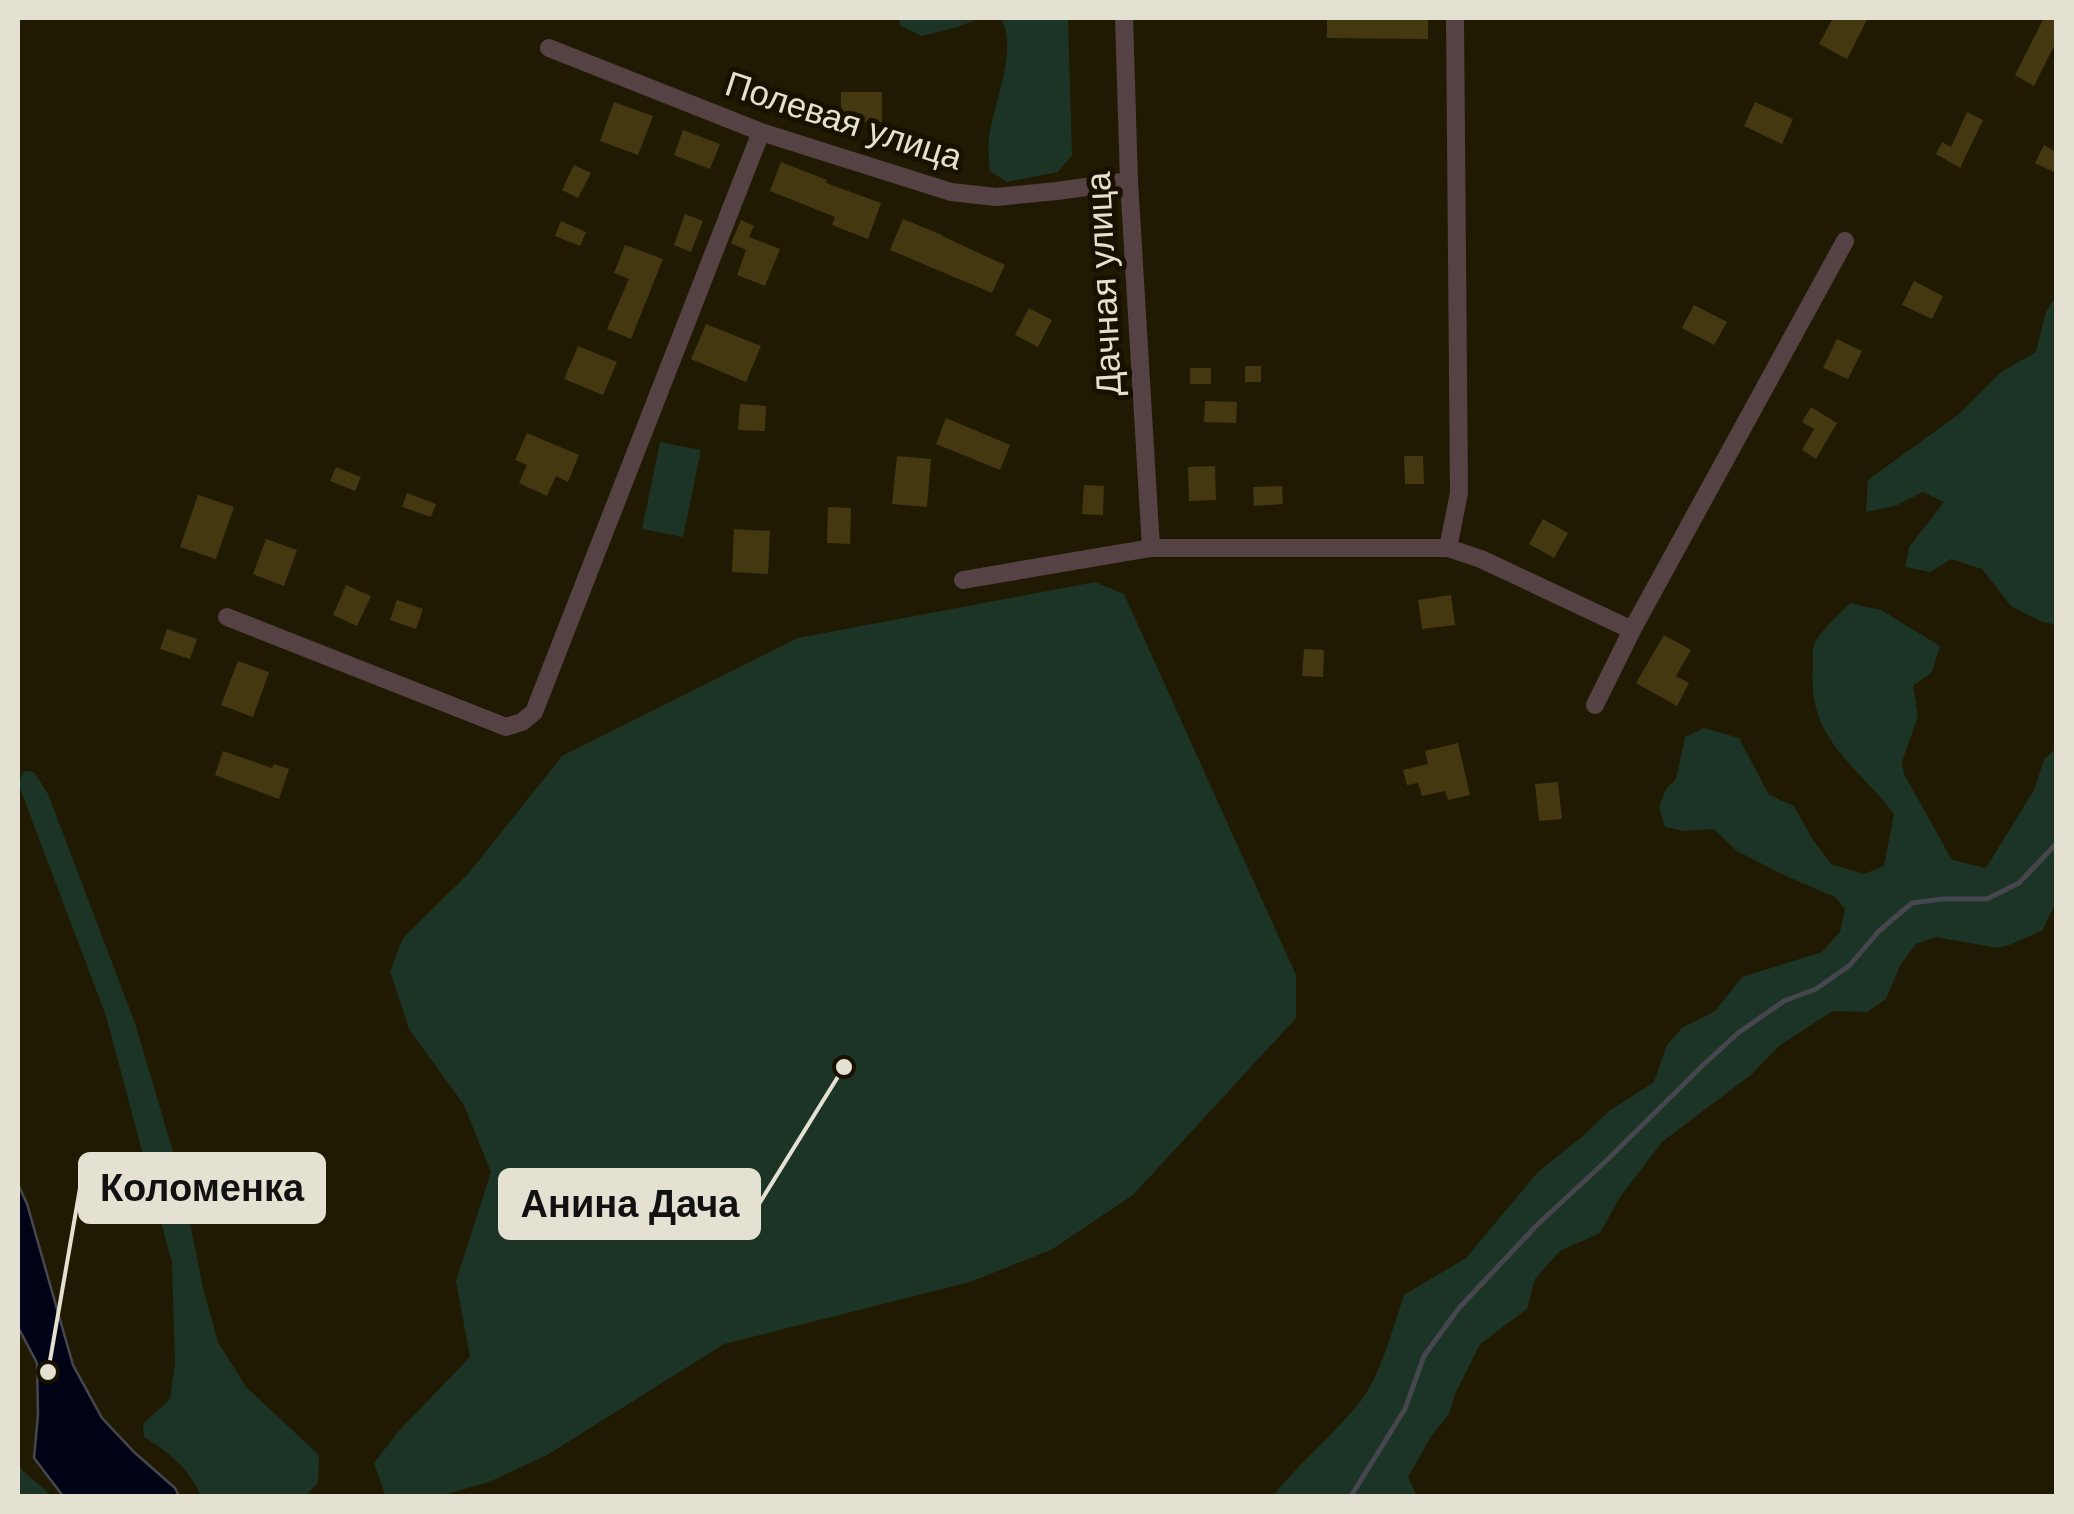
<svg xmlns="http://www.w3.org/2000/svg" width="2074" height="1514" font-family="Helvetica,sans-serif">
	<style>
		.green { fill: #1b3425 }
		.water { fill: #000315; stroke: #45464e; stroke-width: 2.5 }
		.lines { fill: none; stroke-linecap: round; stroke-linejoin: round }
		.stream { stroke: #45464e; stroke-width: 5 }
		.building { fill: #433810 }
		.minor { stroke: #554245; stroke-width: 18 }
		.labels { text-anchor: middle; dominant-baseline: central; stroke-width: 10; stroke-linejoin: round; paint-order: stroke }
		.street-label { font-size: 35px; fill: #e5e1d2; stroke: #181100 }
		.leader { fill: none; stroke: #e5e1d2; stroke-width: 4 }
		.callout-dot { fill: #e5e1d2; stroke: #181100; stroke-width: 4 }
		.callout { fill: #e5e1d2; stroke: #e5e1d2; stroke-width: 4 }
		.callout-label { font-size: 38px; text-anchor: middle; font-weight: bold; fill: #111 }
	</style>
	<rect width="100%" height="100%" fill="#211a03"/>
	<path class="green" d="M899,18H980L958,27L921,36L900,25Z
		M989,18H1068L1072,155L1058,172L1007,182L990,171C989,160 988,149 989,138C993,105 1019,48 1001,19Z
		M2056,296V625L2040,621L2011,606L1982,569L1951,559L1930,572L1905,567L1909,547L1944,502L1923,492L1895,506L1866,512L1868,480L1959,414L2001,372L2036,352L2046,312Z
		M660,442L701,450L683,537L642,529Z
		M1095,582L1124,594L1296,975V1018L1133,1195L1051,1250L970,1282L724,1344L549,1454L489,1482L440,1496L385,1495L374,1463L397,1433L470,1357L456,1281L491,1172L464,1105L409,1029L390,971L403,938L469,873L562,756L798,638Z
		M1850,603L1881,610L1940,646L1932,672L1913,686L1918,716L1902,762L1904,774L1952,860L1986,868L2034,790L2044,760L2056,748V901L2043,930L2012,944L1998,948L1936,937L1916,944L1901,964L1886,999L1867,1012L1833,1011L1802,1031L1779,1046L1752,1074L1662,1142L1620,1197L1600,1233L1560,1251L1535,1279L1527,1309L1480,1344L1455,1394L1449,1414L1432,1435L1408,1477L1417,1496H1275V1493C1302,1461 1335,1433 1360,1402C1380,1377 1394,1325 1404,1295L1466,1258L1537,1173L1583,1136L1609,1111L1654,1082L1667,1045L1682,1028L1715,1011L1742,977L1822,952L1840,932L1845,909L1835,897L1786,876L1737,851L1714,829L1684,831L1665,827L1659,807L1666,789L1676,779L1685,737L1704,728L1739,738L1769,795L1794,806L1813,840L1831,864L1864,874L1884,866L1894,814C1856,764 1807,739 1813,668C1813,661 1812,651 1814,645C1818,633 1841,613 1850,603Z
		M24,771L34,772L48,794L135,1023L182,1182L203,1288L218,1342L246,1387L319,1455L318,1483L305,1496H201C190,1470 169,1452 144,1437L143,1424L170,1399L175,1363L172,1263L106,1016L18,783Z
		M18,1460L22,1470L52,1496H18Z"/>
	<path class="water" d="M18,1184L27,1204L73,1365L102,1418L134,1452L175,1488L179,1496H63L34,1458L38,1415L37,1363L18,1327Z"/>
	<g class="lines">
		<path class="stream" d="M1351,1496L1405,1409L1424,1356L1459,1308L1536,1226L1607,1160L1700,1068L1738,1033L1784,1001L1816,989L1850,965L1879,931L1912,903L1943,899H1987L2019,883L2056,844"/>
	</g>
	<path class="building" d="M1327,18L1428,19V39L1327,38Z
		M1833,18H1868L1847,59L1819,44Z
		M2044,18H2056V42L2034,86L2015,75Z
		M841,92H882V122H841Z
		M614,102L653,116L638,155L600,141Z
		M1755,102L1793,119L1782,144L1744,126Z
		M1967,112L1983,120L1960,168L1936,154L1942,142L1951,147Z
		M683,130L720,144L710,169L674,155Z
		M2044,145L2056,152V173L2035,163Z
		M781,162L827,180L826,183L881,203L868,239L832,225L835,217L770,191Z
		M574,165L591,173L578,198L562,190Z
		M685,214L703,221L691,252L674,245Z
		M903,219L942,235V236L1005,265L992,293L890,250Z
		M741,220L754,226L749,237L780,249L765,286L737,275L746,250L731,243Z
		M561,221L586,232L580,246L555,236Z
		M625,245L663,259L631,339L607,329L629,279L614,273Z
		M1914,281L1943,296L1932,319L1902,305Z
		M1694,305L1727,322L1714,345L1682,328Z
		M1029,308L1052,320L1038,347L1015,335Z
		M706,324L761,346L746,382L691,359Z
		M1837,339L1862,351L1848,379L1823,368Z
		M578,346L617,362L603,395L564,379Z
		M1245,366H1261V382H1245Z
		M1190,368H1211V384H1190Z
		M1205,401L1237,402L1236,423L1204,422Z
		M740,404L766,406L765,431L738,430Z
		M1811,407L1837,423L1816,459L1802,450L1814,429L1802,422Z
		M946,418L1010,445L1000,470L936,444Z
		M527,433L579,455L568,482L556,476L547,496L519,483L527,465L515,460Z
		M897,456L931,459L927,507L892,504Z
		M1404,456H1423L1424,484H1405Z
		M1215,466L1216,500L1189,501L1188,467Z
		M336,467L361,477L355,491L330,481Z
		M1084,485L1104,486L1103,515L1082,514Z
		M1282,486L1283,504L1254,506L1253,487Z
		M407,493L436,504L431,517L402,507Z
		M198,495L234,507L216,559L180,547Z
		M828,507L851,508L850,544L827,543Z
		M1543,519L1568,533L1554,558L1529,544Z
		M734,529L770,531L768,574L732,572Z
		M266,539L297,550L284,586L253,574Z
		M346,585L371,596L357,626L333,615Z
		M1451,595L1455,625L1422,629L1418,600Z
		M397,600L423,609L416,629L390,620Z
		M167,629L197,639L190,659L160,649Z
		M1664,635L1691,650L1676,676L1689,683L1677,706L1636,683Z
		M1304,649L1324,650L1323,677L1302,676Z
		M238,661L269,672L253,717L221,705Z
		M1458,743L1470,795L1448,800L1445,791L1422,796L1418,783L1407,785L1403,770L1428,764L1425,751Z
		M223,751L272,768L274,764L289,769L279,799L215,775Z
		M1558,782L1562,819L1539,821L1535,784Z"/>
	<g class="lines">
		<path class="minor" d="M1124,18L1129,181L1151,548
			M549,48L761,132L951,192L996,197L1057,191L1129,181
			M1448,548L1459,493L1455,18
			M963,580L1151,548H1448L1481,559L1632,630
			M227,617L506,727L522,722L534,712L761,132
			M1595,705L1632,630L1845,241"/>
	</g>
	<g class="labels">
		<g class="street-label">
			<text transform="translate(844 120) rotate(18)">Полевая улица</text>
			<text transform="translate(1103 284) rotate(-93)">Дачная улица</text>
		</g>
	</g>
	<path class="leader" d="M48 1372L80 1188M844 1067L759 1204"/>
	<g class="callout-dot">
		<circle cx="48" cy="1372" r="10"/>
		<circle cx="844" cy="1067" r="10"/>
	</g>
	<g class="callout">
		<rect x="80" y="1154" width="244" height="68" rx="10"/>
		<rect x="500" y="1170" width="259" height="68" rx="10"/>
	</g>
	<g class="callout-label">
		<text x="202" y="1201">Коломенка</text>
		<text x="630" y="1217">Анина Дача</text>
	</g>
	<rect width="2074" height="1514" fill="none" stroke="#e5e1d2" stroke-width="40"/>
</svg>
